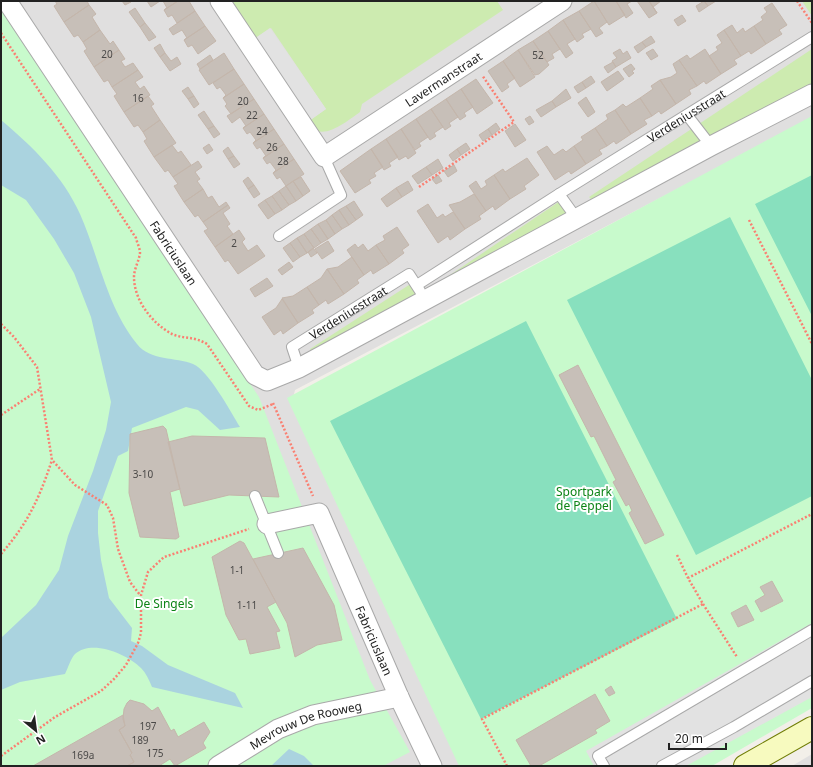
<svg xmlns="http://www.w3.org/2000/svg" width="813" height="767" font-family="'Noto Sans',sans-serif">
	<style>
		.residential { fill: #e0dfdf }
		.grass { fill: #cdebb0 }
		.park { fill: #c8facc }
		.pitch { fill: #88e0be }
		.parking { fill: #e2e2e2 }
		.water { fill: #aad3df }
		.building { fill: #c7bfb8; stroke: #c4b6ab }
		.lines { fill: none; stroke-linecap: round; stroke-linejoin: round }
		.lane-casing { stroke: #a9a9a9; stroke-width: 12 }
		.street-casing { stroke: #a9a9a9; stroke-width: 21 }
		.secondary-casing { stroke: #707d05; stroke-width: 24 }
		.path { stroke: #fa8072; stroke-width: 2.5; stroke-dasharray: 2 2; stroke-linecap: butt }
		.lane { stroke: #fff; stroke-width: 10 }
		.street { stroke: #fff; stroke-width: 19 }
		.secondary { stroke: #f7fabf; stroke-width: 22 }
		.labels { text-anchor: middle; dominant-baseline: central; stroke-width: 4; stroke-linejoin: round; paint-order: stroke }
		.number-label { font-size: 10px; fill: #4b4948 }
		.street-label { font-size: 12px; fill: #222; stroke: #fff }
		.park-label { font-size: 12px; fill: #0c8416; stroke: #fff }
	</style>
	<rect width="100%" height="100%" fill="#f2efe9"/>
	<path class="residential" d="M1,1H812V118L295,390L292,402L466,766H1Z
		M812,754V766H792Z"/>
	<path class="grass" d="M230,1H497L503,10L362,104L360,112C350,119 326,139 314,129C312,128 311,123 309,121L326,109L271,28L254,39Z
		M802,1H812V16Z
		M812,49V87L594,202L589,197Z
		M560,201L574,213L444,282V279Z
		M412,283L421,294L312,352L310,349Z"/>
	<path class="park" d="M1,8L259,397L370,680L410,752L383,766H1Z
		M812,116V708L712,766H459L287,398Z"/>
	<path class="pitch" d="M812,175V316L755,204Z
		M730,217L812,380V496L696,555L567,300Z
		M526,321L677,619L481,719L330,421Z"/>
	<path class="parking" d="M270,28L326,109L309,121L254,39Z
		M812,623V697L686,766H594L586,751Z"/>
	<path class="water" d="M1,120C33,147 63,176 80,214C99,257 107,307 137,344C150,361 176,357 193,364C208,370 231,412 240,427L220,430L198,410L186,407L132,428L128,451L118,456L98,511V533L101,560L109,598L132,628L131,641L142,646L168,665L235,693L243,708L152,687C149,680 146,673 141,668C127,654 92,639 75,654C71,658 68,668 65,674L20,682L1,690V638L36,605L59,570L68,536L93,471L106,430L111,402L91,317L74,273L54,239L26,200L1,185Z
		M289,749L304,756L314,766H271Z"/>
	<path class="building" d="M55,1H87L89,5L64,22L54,6L57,4Z
		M122,1H130L131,2L125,5Z
		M147,1H160L151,7Z
		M163,1H178L164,10L167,8Z
		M178,1H189L195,11L177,23L172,15L168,17L164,10Z
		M594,1L607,22L599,28L603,33L596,37L579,11Z
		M594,1H616L625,15L609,25Z
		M616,1H632L627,4L633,13L626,18Z
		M637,1H649L657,13L649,18Z
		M649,1H661L653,7L657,13Z
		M704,1L708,6L699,12L696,6Z
		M704,1H716L708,6Z
		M772,3L787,25L779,30L782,34L766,44L754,26L763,20L761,17L767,12L764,8Z
		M89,5L96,14L92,17L100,30L83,42L78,35L74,37L64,22Z
		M135,8L145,23L140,27L129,12Z
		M195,11L205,26L184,40L187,38L182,30L173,35L169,29Z
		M579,11L591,29L582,34L584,37L577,42L563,20Z
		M682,15L686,21L678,26L674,20Z
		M563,20L575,39L567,44L573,53L566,58L548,31Z
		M145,23L156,37L149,41L140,27Z
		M732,25L737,33L743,28L745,32L754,26L766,44L751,54L749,51L741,56L724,30Z
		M205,26L216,41L198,54L192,45L188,47L184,40Z
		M100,30L110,44L113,41L119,50L94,67L84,51L87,49L83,42Z
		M724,30L741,56L734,60L737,64L721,74L709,56L718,50L716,47L722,43L717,35Z
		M548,31L560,49L552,54L554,58L547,62L533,41Z
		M651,36L655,42L646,47L642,42Z
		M533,41L549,65L539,74L535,75L518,50Z
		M642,42L646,47L638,53L634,47Z
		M160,44L165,53L160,57L154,48Z
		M620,49L623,54L627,51L631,58L616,67L612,61L617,58L613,53Z
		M653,49L658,56L651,60L646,53Z
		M705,49L721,74L706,84L704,81L697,86L679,60L687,55L690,59Z
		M119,50L125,59L121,61L125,67L133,63L138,70L112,87L108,80L104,82L94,67Z
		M518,50L535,77L520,87L503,61Z
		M165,53L171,61L177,57L181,64L170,71L160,57Z
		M224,53L234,69L209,85L199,70Z
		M210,55L213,60L200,69L197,64Z
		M679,60L697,86L689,90L691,94L676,104L660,80L671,77L677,73L673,64Z
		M503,61L515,78L507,84L509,87L502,92L488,71Z
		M613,62L616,67L608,73L604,67Z
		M631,64L635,69L632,71L634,73L629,77L623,69Z
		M234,69L244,84L223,98L226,95L220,87L217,89L213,83Z
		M138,70L143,77L135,82L140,89L144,86L150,95L124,112L114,96L117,94L112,87Z
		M618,71L624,79L607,91L601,82Z
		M591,76L595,82L586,88L582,82Z
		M476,79L493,103L477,114L461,89Z
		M660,80L676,104L661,114L659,111L652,116L640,98L653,89L651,86Z
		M582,82L586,88L578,93L574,87Z
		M244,84L254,99L231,114L225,106L227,104L223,98Z
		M188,87L194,96L188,99L182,91Z
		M461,89L473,107L464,113L466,116L460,120L446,99Z
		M566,89L571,98L556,107L552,101Z
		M148,96L154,104L151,106L160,120L143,132L138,125L134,127L124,112Z
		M194,96L199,104L194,108L188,99Z
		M586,97L595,112L588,117L578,103Z
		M640,98L652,116L644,120L647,124L631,134L615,110L623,104L626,107Z
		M254,99L264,114L243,128L246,126L240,117L232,123L227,116Z
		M446,99L458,117L449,123L451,126L445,130L431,109Z
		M552,101L556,107L541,117L536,110Z
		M431,109L443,127L434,133L436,136L430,140L416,119Z
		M615,110L631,134L616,144L614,141L607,146L595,128L608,119L606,115Z
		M204,111L214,126L208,129L198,115Z
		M264,114L274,129L253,143L256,140L250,132L247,134L243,128Z
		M530,116L534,122L529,125L525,119Z
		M416,119L428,137L419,143L421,146L415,150L401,129Z
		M160,120L176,143L154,157L144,141L147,139L143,132Z
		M496,123L500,129L492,135L488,129Z
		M515,124L526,140L515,147L505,131Z
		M214,126L220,134L214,138L208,129Z
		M595,128L607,146L599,150L602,154L586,164L574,146L583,140L581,137Z
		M274,129L284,144L263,158L266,156L260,147L257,149L253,143Z
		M401,129L416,153L408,159L406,156L399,160L386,139Z
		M488,129L492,135L483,141L479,135Z
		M386,139L398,157L389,163L391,166L384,170L371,149Z
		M466,143L470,149L461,155L457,149Z
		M209,144L213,150L207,154L203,148Z
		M284,144L294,159L273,173L276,170L270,162L267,164L263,158Z
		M172,145L178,153L181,151L191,165L173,177L168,170L165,172L154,157Z
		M547,146L554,155L563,149L566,152L574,146L586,164L571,174L569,171L555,180L537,152Z
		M228,147L234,156L228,159L223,151Z
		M371,149L383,167L374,173L376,176L369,180L371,183L355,193L340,171Z
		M457,149L461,155L453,161L449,155Z
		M234,156L240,164L234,168L228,159Z
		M527,158L539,175L524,186L526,189L510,199L494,175L503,169L505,172Z
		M294,159L304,174L286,186L280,177L277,179L273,173Z
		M438,159L443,168L432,175L426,167Z
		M198,161L202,167L195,172L200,179L197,181L203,189L184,202L174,186L178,184L173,177Z
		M454,165L457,171L448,177L444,171Z
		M426,167L432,175L418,184L412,176Z
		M438,175L442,181L436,184L432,179Z
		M494,175L510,199L495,210L493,206L486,211L469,186L476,181L481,189L487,185L485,181Z
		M248,177L254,185L248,189L243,181Z
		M301,177L310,191L303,196L293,181Z
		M293,181L303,196L296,201L286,186Z
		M408,181L413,190L402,197L396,188Z
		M254,185L260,194L254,198L248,189Z
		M286,186L296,201L289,205L279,191Z
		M396,188L402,197L387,207L381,199Z
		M203,189L208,198L212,196L219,207L226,202L228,205L203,222L198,215L195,217L184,202Z
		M279,191L289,205L282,210L272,196Z
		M474,194L486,211L479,216L481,219L465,229L449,205L460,202Z
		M272,196L282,210L275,214L265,200Z
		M265,200L275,214L268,219L258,205Z
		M354,201L363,215L356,220L346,206Z
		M428,204L437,218L443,214L445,217L453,212L465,229L450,240L448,236L438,243L417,211Z
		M228,205L230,208L223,213L230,224L227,226L233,234L215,247L204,231L208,229L203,222Z
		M346,206L356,220L349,225L339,210Z
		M339,210L349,225L342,229L332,215Z
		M332,215L342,229L335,234L326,220Z
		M326,220L335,234L328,239L318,224Z
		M318,224L328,239L321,243L311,229Z
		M397,227L409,245L402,250L404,253L389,264L376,245L385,240L383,236Z
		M311,229L321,243L314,248L304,234Z
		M239,230L245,239L242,242L248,251L257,245L265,256L238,274L228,260L225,262L215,247Z
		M304,234L314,248L307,253L297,238Z
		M297,238L307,253L300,257L290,243Z
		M328,241L334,251L322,259L315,249Z
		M290,243L300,257L293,262L283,248Z
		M355,244L358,248L363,244L368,251L376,245L389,264L373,274L371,270L364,275L347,250Z
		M313,248L317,253L311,257L308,252Z
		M352,257L364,275L357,280L359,283L344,294L327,269L338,267Z
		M289,262L293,267L282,275L278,270Z
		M327,269L344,294L328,304L326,300L319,305L307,287L321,278Z
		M267,278L273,286L255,297L250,289Z
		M307,287L319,305L312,310L314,313L298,323L282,298L293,296Z
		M282,299L298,323L283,334L281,330L274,335L262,317L276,308Z
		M578,365L664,535L645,544L629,513L632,511L629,504L626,506L613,482L616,480L594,436L591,437L559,375Z
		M163,426L166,429L180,489L170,492L179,537L176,539L140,537L129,493L130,434Z
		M192,436L265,438L279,497L229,495L184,506L168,442Z
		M240,541L244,543L276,602L267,607L280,631L276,632L280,648L250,654L246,639L239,640L226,615L212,557Z
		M303,548L334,605L342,640L317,645L295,657L287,623L253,559Z
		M772,581L783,601L761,612L755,601L765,595L760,587Z
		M746,605L754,620L738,627L731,613Z
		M611,686L615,693L609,696L605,690Z
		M595,694L610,721L595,730L597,733L539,766H531L516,740Z
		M130,700L144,704L152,711L158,707L171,731L174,729L178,737L204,722L210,732L203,743L206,748L175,766L170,759L159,766H127L134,762L130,755L132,753L119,730L125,726L123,719L124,709L127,703Z
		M123,715L125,726L119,730L132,753L130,755L134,762L127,766H33Z"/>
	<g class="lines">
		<defs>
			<g id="lane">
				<path d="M687,115L711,146"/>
				<path d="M559,194L577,219"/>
				<path d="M279,236L341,195L324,157"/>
				<path id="s1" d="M417,285L559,194L812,37"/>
				<path id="s2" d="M299,368L292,347L409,274L420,291"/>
				<path d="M255,496L278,553"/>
				<path d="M604,766L598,756L812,630"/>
				<path d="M662,766L734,727L812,681"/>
			</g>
			<g id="street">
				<path id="s3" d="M7,1L255,375L267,381L299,368L711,146L812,94"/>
				<path id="s4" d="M220,1L324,157L562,1"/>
				<path id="s5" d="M267,524L319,513L399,697L432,766"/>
				<path id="s6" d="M218,766L278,729L313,715L399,697"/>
			</g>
			<path id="secondary" d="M745,766L812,728"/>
		</defs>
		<use href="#lane" class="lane-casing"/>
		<use href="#street" class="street-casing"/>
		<use href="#secondary" class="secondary-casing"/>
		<path class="path" d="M797,1L812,23
			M1,33L136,238C137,243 140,248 140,253C139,261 134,269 134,277C134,301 153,324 172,334C183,339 194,336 207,344L249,406L258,410L273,404
			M419,187L514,122L482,75
			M749,220L812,344
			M1,324L14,337L37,367L52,460L75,485L107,505L113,518L118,549L130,582L140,595
			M273,403L313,496
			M1,415L40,389
			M1,554C28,523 39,499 52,460
			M677,555L688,578
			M703,604L737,657
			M1,756L55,717L101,691L114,679L126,665L138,643L141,633V595L148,572L164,557L249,529
			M507,766L482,719L703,604L688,578L812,514"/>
		<use href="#lane" class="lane"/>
		<use href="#street" class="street"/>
		<use href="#secondary" class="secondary"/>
	</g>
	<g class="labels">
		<g class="number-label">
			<text x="107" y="54">20</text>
			<text x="538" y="55">52</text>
			<text x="138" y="98">16</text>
			<text x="243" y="101">20</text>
			<text x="252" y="115">22</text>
			<text x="262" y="131">24</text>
			<text x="272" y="147">26</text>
			<text x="283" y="161">28</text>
			<text x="234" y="243">2</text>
			<text x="143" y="474">3-10</text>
			<text x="237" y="570">1-1</text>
			<text x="247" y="605">1-11</text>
			<text x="148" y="726">197</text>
			<text x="140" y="740">189</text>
			<text x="155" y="753">175</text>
			<text x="83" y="755">169a</text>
		</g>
		<g class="street-label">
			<text stroke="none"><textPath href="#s4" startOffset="330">Lavermanstraat</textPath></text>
			<text stroke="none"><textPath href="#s1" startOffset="318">Verdeniusstraat</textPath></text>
			<text stroke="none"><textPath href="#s3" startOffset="302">Fabriciuslaan</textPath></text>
			<text stroke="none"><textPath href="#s2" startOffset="88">Verdeniusstraat</textPath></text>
			<text stroke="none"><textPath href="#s5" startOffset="192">Fabriciuslaan</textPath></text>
			<text stroke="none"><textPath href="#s6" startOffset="98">Mevrouw De Rooweg</textPath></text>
		</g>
		<g class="park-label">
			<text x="584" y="491">Sportpark<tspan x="584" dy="14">de Peppel</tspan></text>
			<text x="164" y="603">De Singels</text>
		</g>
	</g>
	<rect width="813" height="767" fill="none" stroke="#222222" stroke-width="4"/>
	<g transform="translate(36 731) rotate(151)" stroke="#ffffff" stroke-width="3" paint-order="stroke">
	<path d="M0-3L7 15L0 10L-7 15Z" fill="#222222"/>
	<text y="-6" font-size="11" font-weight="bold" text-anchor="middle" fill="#222222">N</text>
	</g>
	<path d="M669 743v6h57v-6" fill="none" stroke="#222222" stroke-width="2"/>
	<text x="675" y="743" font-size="12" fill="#222222" stroke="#ffffff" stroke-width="3" paint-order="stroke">20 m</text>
</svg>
